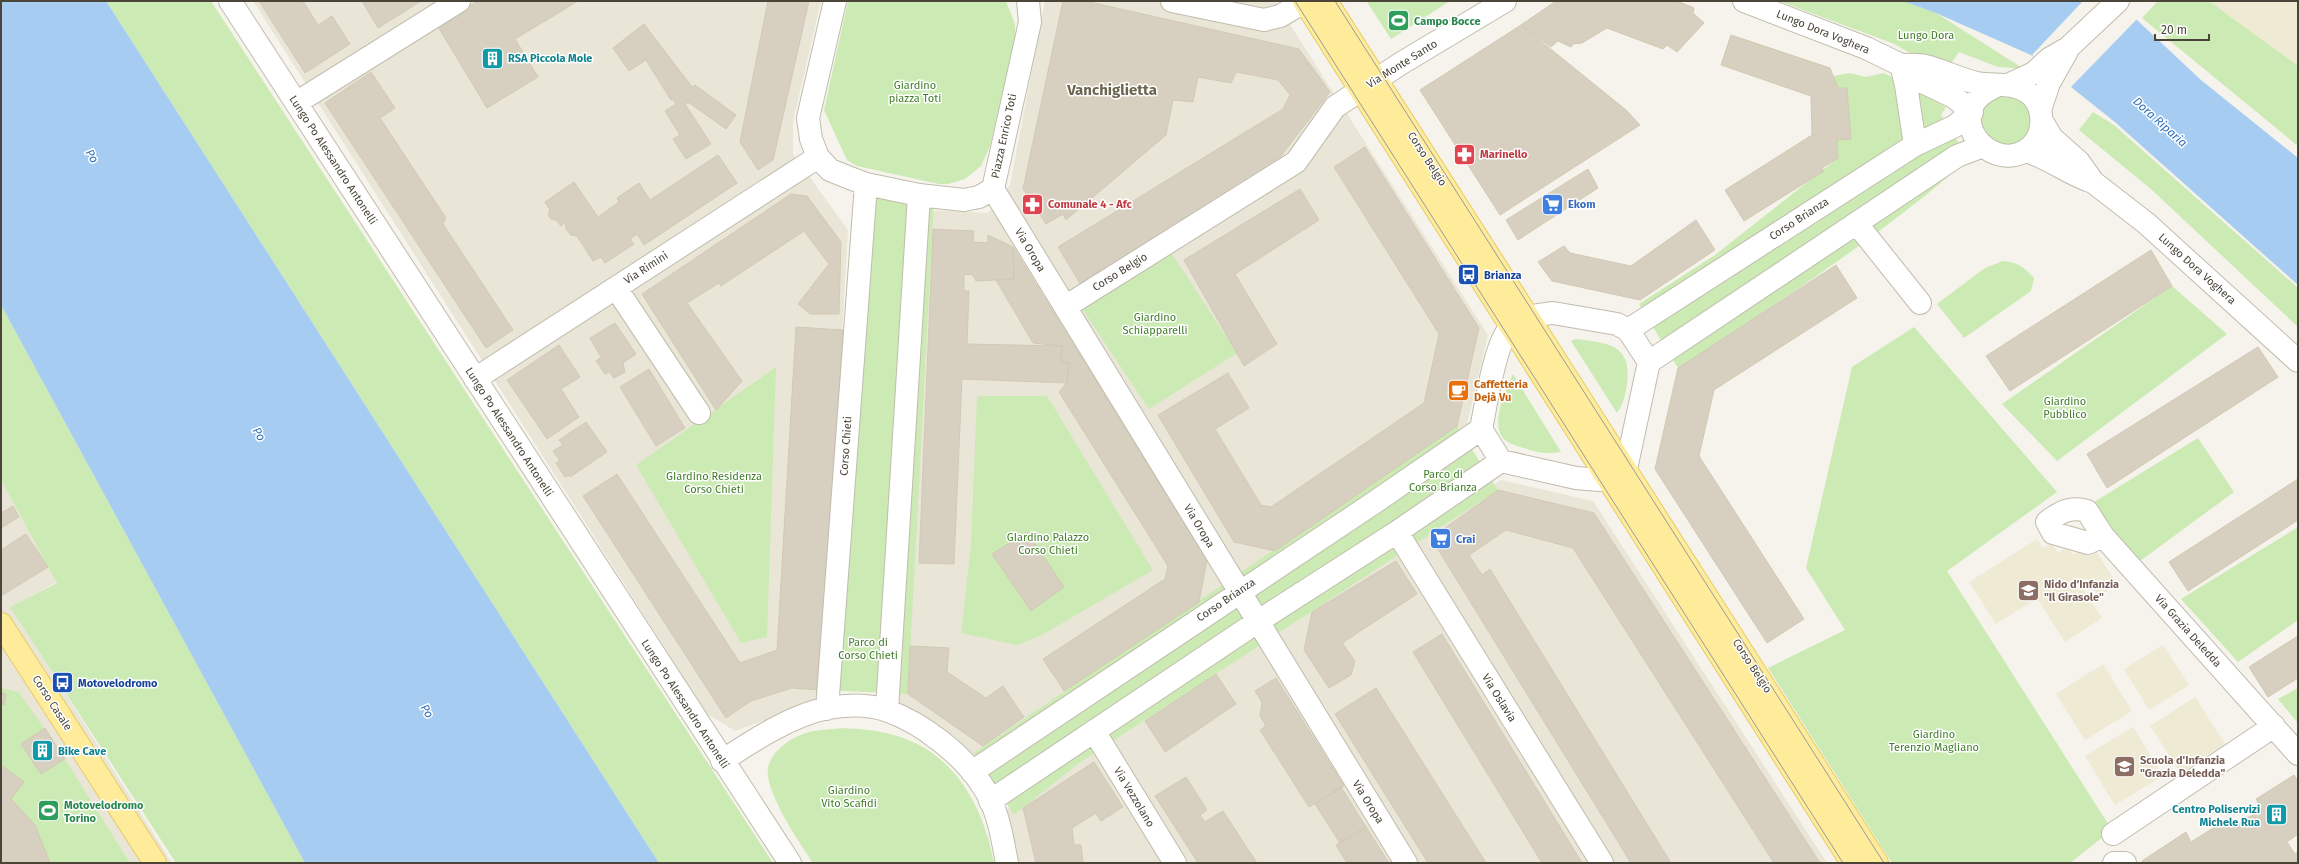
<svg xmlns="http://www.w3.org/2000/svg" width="2299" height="864" font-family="'Fira Sans',sans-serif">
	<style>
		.residential { fill: #e9e6d8 }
		.education { fill: #efead4 }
		.green { fill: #cceab3 }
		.water { fill: #a7ccf2 }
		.pier { fill: #f5f3eb }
		.building { fill: #d7d0c0; stroke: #d2c9b3 }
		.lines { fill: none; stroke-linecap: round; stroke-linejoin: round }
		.minor-casing { stroke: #c1bcad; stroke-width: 24 }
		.major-casing { stroke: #e6cc68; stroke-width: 24 }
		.minor { stroke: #fff; stroke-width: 22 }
		.major { stroke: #ffec9a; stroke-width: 22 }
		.tram { stroke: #999; stroke-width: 1 }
		.labels { text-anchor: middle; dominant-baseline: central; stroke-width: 3; stroke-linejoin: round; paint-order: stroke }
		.leisure-label { font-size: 11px; font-weight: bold; fill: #27864d; stroke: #fff; text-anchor: start }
		.street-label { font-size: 11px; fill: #4a4538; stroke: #fff }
		.park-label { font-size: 11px; fill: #417e29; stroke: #fff }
		.culture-label { font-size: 11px; font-weight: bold; fill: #0d838f; stroke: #fff; text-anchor: start }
		.health-label { font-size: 11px; font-weight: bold; fill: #be3a42; stroke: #fff; text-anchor: start }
		.shop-label { font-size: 11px; font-weight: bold; fill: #366cbe; stroke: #fff; text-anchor: start }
		.transit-label { font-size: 11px; font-weight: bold; fill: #164399; stroke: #fff; text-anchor: start }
		.food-label { font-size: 11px; font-weight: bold; fill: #c56008; stroke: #fff; text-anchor: start }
		.education-label { font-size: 11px; font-weight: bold; fill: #785e54; stroke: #fff; text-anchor: start }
		.water-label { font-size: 12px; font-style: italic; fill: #2e71b9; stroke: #fff }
		.district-label { font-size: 15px; font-weight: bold; fill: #6d644f; stroke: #fff }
	</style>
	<rect width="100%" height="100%" fill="#f5f3eb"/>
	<path class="residential" d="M253,1H821L793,122V154L848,230L821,699L735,731L707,714Z
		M1045,1H1275L1488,335L1467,424L970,759L899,705L928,210L988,213L1010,185Z
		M1,475L57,582L11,607L172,863H1Z
		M1501,480L1593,501L1827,863H1017L1004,811Z"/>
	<path class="education" d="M2209,1H2298V66Z
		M2037,539L2043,548L2051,543L2058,553L2067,547L2073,555L2083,548L2088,557L2096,551L2117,584L2099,596L2087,578L2079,583L2102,618L2065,642L2037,598L1996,624L1969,582Z
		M2163,645L2189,685L2149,710L2124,669Z
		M2103,664L2132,711L2085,740L2056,694Z
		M2195,697L2225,744L2181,773L2150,726Z
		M2133,727L2163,776L2115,805L2085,756Z"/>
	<path class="green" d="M106,1H211L773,863H659Z
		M848,1H1006L1015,24V40L990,146L981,166L965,179L948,184H939L857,166L847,160L824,110Z
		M1368,1H1450L1391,39L1367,2Z
		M1779,1H1903L1936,13L2024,69L1998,67L1959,52L1945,72L1892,43Z
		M2158,1H2209L2298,66V146L2142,18Z
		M1850,73L1866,77L1884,73L1946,107L1941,115L1969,159C1878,238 1778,303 1678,368L1639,304L1715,255L1838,158L1837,140L1851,139L1847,88H1838L1833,76Z
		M1981 120a25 25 0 1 1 50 0a25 25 0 1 1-50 0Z
		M2093,112L2114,125L2298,288V327L2152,190L2079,130Z
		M866,184L934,199L908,694L822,690Z
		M1170,251L1237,353L1149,409L1081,307Z
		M2003,261C2017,262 2024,267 2034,278L2031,291L1964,338L1937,304L1985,268Z
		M2172,286L2227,334L2057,461L2002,404Z
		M1,305L305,863H176L10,607L57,583L1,480Z
		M1914,327L2057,492L1947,571L2112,830L2070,863H1892L1768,668L1845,630L1806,568L1852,367Z
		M1576,339C1608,343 1632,344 1627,384C1625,395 1624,403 1617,413L1571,341Z
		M776,367L767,637L741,643L636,465Z
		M1513,374L1561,452C1548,454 1536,453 1524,448C1517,446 1506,443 1502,437C1491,420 1506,390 1513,374Z
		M977,396H1047L1153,570L1042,635L1017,645L961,633L971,545Z
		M1457,426L1498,490L1079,763L1014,815L974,753Z
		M2198,438L2234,492L2140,561L2091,504Z
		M2298,527V620L2238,662L2181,599Z
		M1,688L19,692L65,759L130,863H1Z
		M2298,688V723L2278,699Z
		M842,728C859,729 877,730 894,735C954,752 983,805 994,863H813C801,845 760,786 769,764C774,750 789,739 803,734C814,729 830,730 842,728Z"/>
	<path class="water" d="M1,1H106L659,863H305L1,305Z
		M1903,1H2113L2137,20L2201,80L2298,158V285L2116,123L2031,55L1936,13Z"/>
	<path class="pier" d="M2083,1H2116L2138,18L2070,88L2032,55Z"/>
	<path class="building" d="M259,1H303L318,25L332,16L350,44L305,73Z
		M362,1H421L378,28Z
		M478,1H578L515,39L538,77L487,108L437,25Z
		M768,1H809L773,160L758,170L740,142Z
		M1063,1H1085L1299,49L1330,92L1274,165L1081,285L1058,247L1283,109L1290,95L1278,80L1236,72L1231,83L1198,77L1193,102L1173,100L1166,135L1066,220L1063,214L1046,224L1023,189Z
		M1556,1H1677L1694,8L1693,13L1704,23L1677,52L1667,45L1663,49L1607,28L1582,43L1573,44L1571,47L1558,41L1551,47L1521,25Z
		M644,24L692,87L695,85L736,115L726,129L688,102L685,104L711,144L686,159L673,139L680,135L665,111L676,104L673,99L671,100L646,60L629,71L613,48Z
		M1521,25L1626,110L1640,125L1500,215L1420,90Z
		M1731,35L1830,68L1838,88H1847L1851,139L1837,140L1838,158L1822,168L1824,171L1744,221L1725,190L1812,135L1811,96L1721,65Z
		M371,72L395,108L380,118L446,218L443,224L513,330L486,348L325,103Z
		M1365,147L1479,328L1457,426L1275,551L1234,542L1158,415L1228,373L1249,408L1215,429L1261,505L1271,507L1424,403L1439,334L1334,167Z
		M718,155L737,183L644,245L637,234L630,239L634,244L605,263L601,257L593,261L577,236L571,235L566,229L565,222L561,226L556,220L551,219L548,215L550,210L545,202L574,182L598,217L619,202L617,198L639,183L650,200Z
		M1588,169L1598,188L1518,240L1506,220Z
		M1300,189L1319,220L1235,274L1277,344L1244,366L1184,260Z
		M791,194L807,196L841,242L839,314H810L798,304L829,264L804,231L721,286L719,283L687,303L742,381L716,410L642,294Z
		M1696,220L1715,250L1640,300L1552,281L1538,262L1564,246L1570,253L1631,266Z
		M933,229L974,231L973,242L988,243V235L1013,247L1014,279L976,281L973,275L964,274V291H969L967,344L1062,346L1061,362L1069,363L1067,383L962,379L954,564L919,563Z
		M1013,247L1207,560L1199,602L1064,691L1043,659L1165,579L1168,566L1059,392L1067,383L1069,363L1061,362L1062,346L1033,343L996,280L1014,279Z
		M2151,250L2172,286L2010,391L1986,356Z
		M1836,265L1857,298L1714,390L1699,456L1804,619L1767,643L1655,469L1678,368Z
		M615,323L636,354L623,363L625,372L614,378L609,372L605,374L596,361L601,357L590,338Z
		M796,327L843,330L822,690L792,688L751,701L726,718L583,496L617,474L740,663L777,650Z
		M559,345L580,377L561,389L579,417L547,439L507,380Z
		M2258,347L2278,377L2107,488L2087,454Z
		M649,369L685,428L656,446L620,387Z
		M586,422L607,452L570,477L569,475L565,477L556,463L560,461L553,451L563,445L559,440Z
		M2298,479V520L2188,591L2169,562Z
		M1498,490L1594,513L1820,863H1774L1573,548L1506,530L1469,555L1482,575L1490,569L1671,863H1631L1431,538Z
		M13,506L19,517L1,528V513Z
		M1027,532L1064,587L1031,611L992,554Z
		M26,534L48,567L1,596V550Z
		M1396,561L1417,594L1342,643L1355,661L1351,675L1329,688L1304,650L1312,612Z
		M1442,634L1582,863H1542L1413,652Z
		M2298,636V678L2268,697L2249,667Z
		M910,646L949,648L947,672L986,698L1003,686L1024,717L983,746L908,694Z
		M1216,674L1236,704L1165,752L1145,721Z
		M1276,678L1344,786L1309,807L1260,730L1266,726L1260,716L1262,702L1255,691Z
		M1376,688L1486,863H1428L1335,714Z
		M1,692L6,694L4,705H1Z
		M45,728L65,759L41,774L21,744Z
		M1094,762L1123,807L1101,821L1096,813L1072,828L1074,845H1081L1083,863H1036L1023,808Z
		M1,765L24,782L11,799L35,825L50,863H1Z
		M2294,775L2298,781V834L2287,842L2295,854L2298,852V863H2143L2142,861L2186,832L2191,842L2226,820L2231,828L2262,809L2256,799Z
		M1186,777L1207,810L1200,815L1205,822L1223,811L1257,863H1198L1155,796Z
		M1341,787L1366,827L1340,843L1315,804Z
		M1366,827L1389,863H1347L1336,845Z"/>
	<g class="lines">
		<defs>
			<path id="minor" d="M230,1L790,863
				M835,1L808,118L811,139L818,157L830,170L850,178L866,184L919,195L964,200L979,197L993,189L1030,22L1028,1
				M1172,1L1264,20L1280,16L1306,1
				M1744,1L1866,48L1901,65L1916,79L1954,97L1972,112
				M1901,65C1908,65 1917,64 1925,66C1942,70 1959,79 1977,83C1993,86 2013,82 2027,92C2038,99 2043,113 2041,126C2040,136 2034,146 2025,151C1995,169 1954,131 1976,100C1981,94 1990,89 1996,86
				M1901,65L1906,85L1915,145
				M2008,85L2034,73L2049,59L2068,48L2118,1
				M296,103L459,1
				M2040,110L2049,83L2067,51
				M2042,121L2052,138L2079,162L2093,182L2146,223L2298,361
				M2026,151C2049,158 2067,173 2090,181
				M993,189L1406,863
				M1857,224L1920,303
				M616,288L699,413
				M1065,307L1296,162L1335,107L1400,64L1505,1
				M1553,313L1617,324L1628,330L1649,362L1626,469L1608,480H1599L1576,478L1501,461L1481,429C1486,406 1495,339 1512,326C1525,316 1538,315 1553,313Z
				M1628,330L1915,145L1955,126L1972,112
				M1649,362L1957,156L1983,146
				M475,379L818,157
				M1397,532L1602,863
				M2103,536L2088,543L2053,533L2047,522C2060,512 2071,506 2087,511L2103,536L2298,754
				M827,709L866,184
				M887,710L919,195
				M1094,731L1175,863
				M722,761C752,741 792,715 828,708C846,705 870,704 888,711C922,723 963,755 982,785C998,808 1002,837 1007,863
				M972,772L1378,500L1481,429
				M990,801L1257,622L1397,532L1501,461
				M2113,834L2274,726
				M2114,863H2125"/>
			<path id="major" d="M1304,1L1852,863
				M1326,1L1877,863
				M1,624L155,863"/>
		</defs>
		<use href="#minor" class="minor-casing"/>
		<use href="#major" class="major-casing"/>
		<use href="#minor" class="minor"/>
		<use href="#major" class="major"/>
		<path class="tram" d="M1295,1L1843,863
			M1335,1L1884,863"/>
	</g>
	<defs>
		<symbol id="stadium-square" viewBox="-11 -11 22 22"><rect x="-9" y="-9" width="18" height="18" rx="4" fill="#2e9e5b" stroke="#fff"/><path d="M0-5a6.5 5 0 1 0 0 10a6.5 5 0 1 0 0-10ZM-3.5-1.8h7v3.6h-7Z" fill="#fff"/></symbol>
		<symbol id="building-square" viewBox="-11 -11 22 22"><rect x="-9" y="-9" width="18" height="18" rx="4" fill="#0f9aa8" stroke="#fff"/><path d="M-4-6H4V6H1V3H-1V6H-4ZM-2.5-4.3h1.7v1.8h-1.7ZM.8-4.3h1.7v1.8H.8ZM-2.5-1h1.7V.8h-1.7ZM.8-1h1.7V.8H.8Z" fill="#fff"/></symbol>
		<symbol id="pharmacy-square" viewBox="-11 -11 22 22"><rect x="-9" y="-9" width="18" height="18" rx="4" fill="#e0444e" stroke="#fff"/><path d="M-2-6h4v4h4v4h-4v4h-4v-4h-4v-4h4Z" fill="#fff"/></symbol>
		<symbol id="supermarket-square" viewBox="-11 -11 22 22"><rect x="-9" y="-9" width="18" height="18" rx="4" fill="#3f7fe0" stroke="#fff"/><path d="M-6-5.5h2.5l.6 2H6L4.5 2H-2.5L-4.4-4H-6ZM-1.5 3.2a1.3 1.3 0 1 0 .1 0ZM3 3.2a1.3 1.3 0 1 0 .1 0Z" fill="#fff"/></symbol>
		<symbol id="bus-square" viewBox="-11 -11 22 22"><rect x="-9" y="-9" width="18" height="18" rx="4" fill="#1a4fb4" stroke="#fff"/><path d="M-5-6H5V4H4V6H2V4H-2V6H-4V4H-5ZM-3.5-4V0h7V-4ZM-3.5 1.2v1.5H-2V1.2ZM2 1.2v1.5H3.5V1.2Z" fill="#fff"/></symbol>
		<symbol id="cafe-square" viewBox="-11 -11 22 22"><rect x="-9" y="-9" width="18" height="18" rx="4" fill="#e8710a" stroke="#fff"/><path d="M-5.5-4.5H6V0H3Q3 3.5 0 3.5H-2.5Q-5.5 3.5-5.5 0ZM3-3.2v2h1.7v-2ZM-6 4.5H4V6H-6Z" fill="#fff"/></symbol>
		<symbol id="school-square" viewBox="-11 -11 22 22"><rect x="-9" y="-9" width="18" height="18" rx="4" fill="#8d6e63" stroke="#fff"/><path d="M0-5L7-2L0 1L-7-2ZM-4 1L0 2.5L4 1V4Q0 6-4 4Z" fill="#fff"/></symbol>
	</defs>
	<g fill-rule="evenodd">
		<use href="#stadium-square" x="1386" y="8" width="25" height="25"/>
		<use href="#building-square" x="480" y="46" width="25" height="25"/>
		<use href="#pharmacy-square" x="1452" y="142" width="25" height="25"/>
		<use href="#pharmacy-square" x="1020" y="192" width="25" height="25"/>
		<use href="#supermarket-square" x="1540" y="192" width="25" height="25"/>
		<use href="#bus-square" x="1456" y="262" width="25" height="25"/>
		<use href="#cafe-square" x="1446" y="378" width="25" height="25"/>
		<use href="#supermarket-square" x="1428" y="526" width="25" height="25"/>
		<use href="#school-square" x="2016" y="578" width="25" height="25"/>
		<use href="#bus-square" x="50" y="670" width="25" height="25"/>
		<use href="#building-square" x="30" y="738" width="25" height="25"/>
		<use href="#school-square" x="2112" y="754" width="25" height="25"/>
		<use href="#stadium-square" x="36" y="798" width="25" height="25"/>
		<use href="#building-square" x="2264" y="802" width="25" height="25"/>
	</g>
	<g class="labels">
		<g class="leisure-label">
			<text x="1414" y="21">Campo Bocce</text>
			<text x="64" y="805">Motovelodromo<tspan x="64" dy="13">Torino</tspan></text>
		</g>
		<g class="street-label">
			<text transform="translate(1823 32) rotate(22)">Lungo Dora Voghera</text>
			<text transform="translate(1402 64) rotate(-32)">Via Monte Santo</text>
			<text transform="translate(1004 136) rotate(-78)">Piazza Enrico Toti</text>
			<text transform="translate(1427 159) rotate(57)">Corso Belgio</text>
			<text transform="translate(333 160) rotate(57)">Lungo Po Alessandro Antonelli</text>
			<text transform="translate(1799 219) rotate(-33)">Corso Brianza</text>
			<text transform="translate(1030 250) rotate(59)">Via Oropa</text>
			<text transform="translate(646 268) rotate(-33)">Via Rimini</text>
			<text transform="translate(2197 269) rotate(42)">Lungo Dora Voghera</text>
			<text transform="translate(1120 272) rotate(-32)">Corso Belgio</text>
			<text transform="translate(509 432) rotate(57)">Lungo Po Alessandro Antonelli</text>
			<text transform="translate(846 446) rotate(-86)">Corso Chieti</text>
			<text transform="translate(1199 526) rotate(59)">Via Oropa</text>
			<text transform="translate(1226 600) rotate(-34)">Corso Brianza</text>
			<text transform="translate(2188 631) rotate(48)">Via Grazia Deledda</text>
			<text transform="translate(1752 666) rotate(57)">Corso Belgio</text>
			<text transform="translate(1499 698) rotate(58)">Via Oslavia</text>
			<text transform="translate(52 703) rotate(57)">Corso Casale</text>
			<text transform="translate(685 704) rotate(57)">Lungo Po Alessandro Antonelli</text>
			<text transform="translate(1134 797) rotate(59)">Via Vezzolano</text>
			<text transform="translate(1368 802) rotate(58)">Via Oropa</text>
		</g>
		<g class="park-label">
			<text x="1926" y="35">Lungo Dora</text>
			<text x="915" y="85">Giardino<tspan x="915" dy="13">piazza Toti</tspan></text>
			<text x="1155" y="317">Giardino<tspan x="1155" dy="13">Schiapparelli</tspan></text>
			<text x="2065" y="401">Giardino<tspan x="2065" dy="13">Pubblico</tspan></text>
			<text x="1443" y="474">Parco di<tspan x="1443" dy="13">Corso Brianza</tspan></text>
			<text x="714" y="476">GIardino Residenza<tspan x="714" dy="13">Corso Chieti</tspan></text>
			<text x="1048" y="537">GIardino Palazzo<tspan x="1048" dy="13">Corso Chieti</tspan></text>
			<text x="868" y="642">Parco di<tspan x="868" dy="13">Corso Chieti</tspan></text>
			<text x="1934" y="734">Giardino<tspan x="1934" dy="13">Terenzio Magliano</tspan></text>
			<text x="849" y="790">Giardino<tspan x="849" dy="13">Vito Scafidi</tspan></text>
		</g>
		<g class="culture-label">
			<text x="508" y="58">RSA Piccola Mole</text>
			<text x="58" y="751">Bike Cave</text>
			<text x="2260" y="809" text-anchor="end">Centro Poliservizi<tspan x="2260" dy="13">Michele Rua</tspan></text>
		</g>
		<g class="health-label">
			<text x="1480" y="154">Marinello</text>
			<text x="1048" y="204">Comunale 4 - Afc</text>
		</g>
		<g class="shop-label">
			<text x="1568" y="204">Ekom</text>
			<text x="1456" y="539">Crai</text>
		</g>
		<g class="transit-label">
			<text x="1484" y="275">Brianza</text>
			<text x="78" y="683">Motovelodromo</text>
		</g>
		<g class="food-label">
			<text x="1474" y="384">Caffetteria<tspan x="1474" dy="13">Dejà Vu</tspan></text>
		</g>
		<g class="education-label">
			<text x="2044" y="584">Nido d’Infanzia<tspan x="2044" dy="13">"Il Girasole"</tspan></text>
			<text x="2140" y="760">Scuola d'Infanzia<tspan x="2140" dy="13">"Grazia Deledda"</tspan></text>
		</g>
		<g class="water-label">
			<text transform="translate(2160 122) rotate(42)">Dora Riparia</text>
			<text transform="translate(92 156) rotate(59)">Po</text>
			<text transform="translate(259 434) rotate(59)">Po</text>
			<text transform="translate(427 711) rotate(59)">Po</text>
		</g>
		<g class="district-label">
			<text x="1112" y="90">Vanchiglietta</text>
		</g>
	</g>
	<rect width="2299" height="864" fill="none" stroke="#4a4538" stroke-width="4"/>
	<path d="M2155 34v6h54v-6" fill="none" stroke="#4a4538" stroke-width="2"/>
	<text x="2161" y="34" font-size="12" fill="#4a4538" stroke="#ffffff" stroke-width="3" paint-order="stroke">20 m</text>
</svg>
